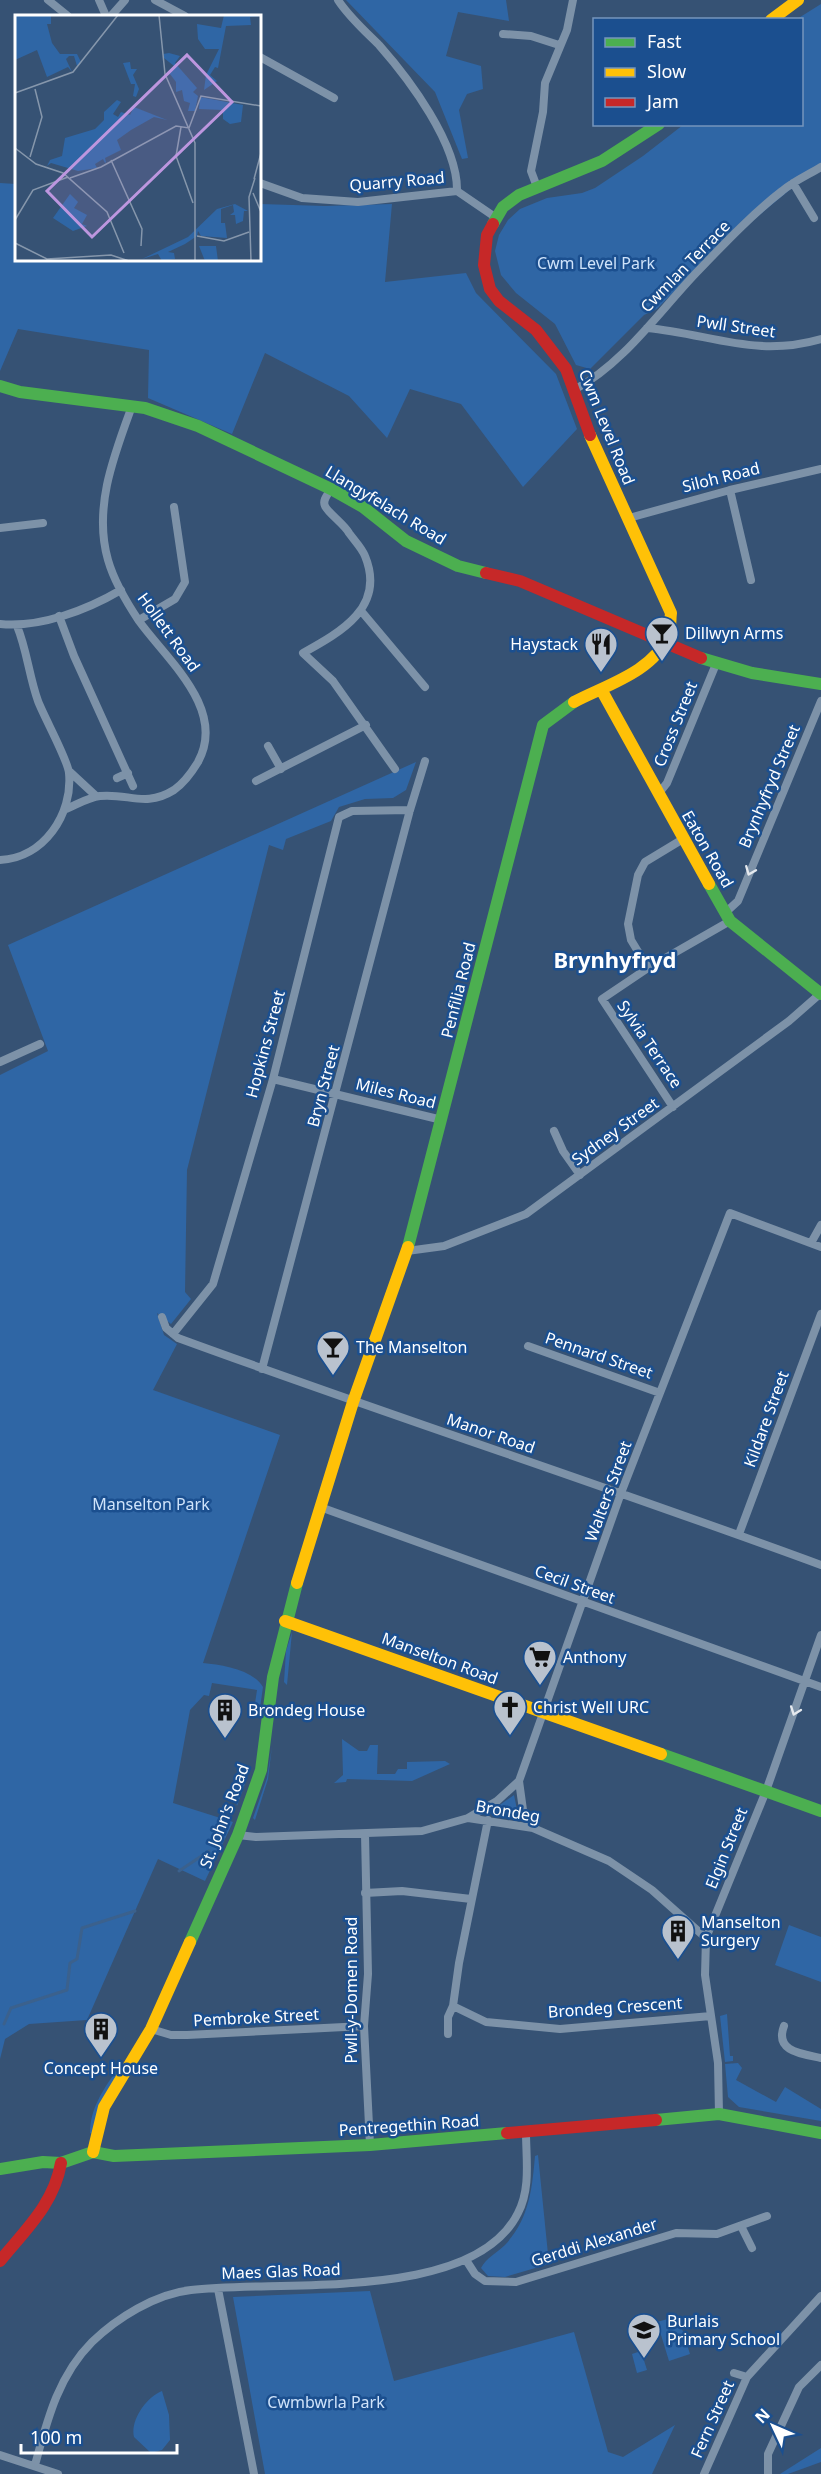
<svg xmlns="http://www.w3.org/2000/svg" width="821" height="2474" font-family="'Noto Sans',sans-serif">
	<style>
		.green { fill: #2f66a5 }
		.lines { fill: none; stroke-linecap: round; stroke-linejoin: round }
		.stream { stroke: #3b618d; stroke-width: 3 }
		.street { stroke: #7d92a8; stroke-width: 8 }
		.fast { stroke: #4caf50; stroke-width: 12 }
		.slow { stroke: #ffc107; stroke-width: 12 }
		.jam { stroke: #c62828; stroke-width: 12 }
		.oneway { stroke: #e5e9ee }
		.labels { text-anchor: middle; dominant-baseline: central; stroke-width: 5; stroke-linejoin: round; paint-order: stroke }
		.street-label { font-size: 16px; fill: #fff; stroke: #1b4f8f }
		.park-label { font-size: 16px; fill: #cfe3fa; stroke: #1b4f8f }
		.poi-label { font-size: 16px; fill: #fff; stroke: #1b4f8f; text-anchor: start }
		.district-label { font-size: 22px; font-weight: bold; fill: #fff; stroke: #1b4f8f }
		.inset-road { fill: none; stroke: #8697ac; stroke-width: 1.5 }
		.view { fill: #bd96df; fill-opacity: 0.15; stroke: #bd96df; stroke-width: 3 }
		.inset-edge { fill: none; stroke: #fff; stroke-width: 3 }
	</style>
	<rect width="100%" height="100%" fill="#365274"/>
	<path class="green" d="M346,0H506L509,21L458,12L446,56L481,66L483,89L467,94L459,110L468,158L462,159L435,92Z
		M821,4V164L705,260L657,309L644,315L590,369L576,365L555,324L516,293L501,275L495,251L499,235L508,220L520,209L547,198L582,193L595,188L643,156L683,125L802,124V20L797,19Z
		M0,183L16,184V260H260V204L325,206L392,204L385,282L466,273L476,293L556,374L577,429L523,487L461,404L410,389L387,438L349,396L265,353L232,434L148,398L149,350L18,329L0,371Z
		M416,762L406,790L393,798L365,799L339,807L331,821L286,839L283,850L269,845L187,1170L185,1292L191,1299L171,1324L157,1313L164,1335L177,1344L153,1390L280,1435L203,1663C222,1665 252,1669 263,1687L260,1708L254,1710L257,1690L212,1683L209,1696L204,1695L190,1710L173,1803L233,1822L205,1881L158,1859L87,2020L29,2024L5,2039L0,2059V1075L48,1051L8,945Z
		M292,1632L287,1685L284,1682L286,1651Z
		M342,1739L359,1751H367L370,1745H378L377,1774H395L398,1769H407V1762L445,1761L450,1764L412,1781L347,1779L346,1782L334,1783L343,1775Z
		M272,1746L268,1779L255,1820L253,1818L267,1778Z
		M240,1775L247,1778L237,1806L233,1790L237,1788Z
		M514,1795L519,1819L490,1813L491,1811Z
		M789,1925L821,1937V1982L775,1965Z
		M727,2014L730,2056H733V2061L725,2062L720,2016Z
		M738,2063L742,2068L736,2080L776,2102L785,2087L821,2109V2121L739,2107L728,2097L725,2064Z
		M116,2071L117,2076L100,2104L92,2134L90,2133C90,2109 103,2090 116,2071Z
		M538,2155L549,2264L505,2277L488,2276L481,2268C487,2257 496,2254 505,2245C529,2219 532,2190 535,2156Z
		M370,2291L394,2381L574,2332L608,2452L623,2457L675,2425L652,2474H265L233,2297Z
		M678,2316L690,2354L669,2361L657,2322Z
		M641,2351L647,2370L637,2373L632,2354Z
		M162,2391L169,2415L170,2440L162,2450L151,2453L134,2437C130,2421 146,2397 162,2391Z
		M821,2448V2462L788,2474H780Z"/>
	<g class="lines">
		<path class="stream" d="M179,1871L209,1851
			M4,2024L11,2008L67,1990L70,1963L77,1959L82,1928L135,1911"/>
		<path class="street" d="M48,0L68,16
			M99,0L106,16
			M155,0L185,16
			M338,0C349,17 365,31 379,45C409,79 458,144 457,191
			M111,16L125,0
			M503,34L531,36L559,45
			M260,57L334,98
			M260,183L302,198L358,202L457,191L495,217
			M793,183L814,218
			M537,187L531,171L543,112L545,83L567,30L573,0
			M647,328C711,334 755,358 821,339
			M574,390C623,364 658,313 696,273C723,245 751,215 782,191C794,181 808,175 821,167
			M331,489C328,494 322,500 325,506C328,513 344,524 349,533C354,540 362,548 365,556C386,607 341,632 303,653L333,681L395,769
			M730,490L751,580
			M629,518L730,490L821,469
			M0,528L43,523
			M362,612L425,687
			M59,616L74,656L133,786
			M139,620L175,599L185,582L174,507
			M0,624C40,628 87,610 121,590
			M268,746L281,769
			M69,771L96,796
			M117,778L128,773
			M256,781L366,725
			M659,793L667,783L716,664
			M66,809C76,805 89,797 100,796C129,793 145,808 174,790C184,783 192,772 198,762C227,709 167,660 139,621C127,603 114,581 108,560C93,508 114,455 132,406
			M0,860C44,858 73,814 69,773C68,760 44,717 38,701C29,676 27,650 17,626
			M726,912L738,901L821,701
			M648,968L631,940L628,924L638,875L645,862L683,839
			M0,1062L40,1044
			M273,1079L442,1120
			M673,1107L602,999L648,968L730,921
			M554,1131L563,1151L580,1175
			M811,1243L821,1225
			M407,1251L444,1246L526,1214L789,1021L821,993
			M162,1317L166,1328L178,1338C391,1416 607,1486 821,1565
			M173,1334L213,1284L273,1079L339,817L352,811L410,810
			M528,1346L660,1393
			M262,1369L410,810L425,761
			M320,1507L821,1687
			M739,1534L821,1314
			M519,1781L523,1810L533,1828
			M468,1818L497,1801L519,1781L621,1493L730,1213L821,1247
			M365,1834L368,1974L364,2026L370,2145
			M238,1835L256,1837L422,1831L468,1818L533,1828L609,1861L652,1890L706,1938
			M365,1893L402,1891L471,1899
			M453,2006L486,2022L560,2029L711,2016
			M784,2026C774,2052 803,2054 821,2058
			M151,2029L171,2035H187L364,2026
			M448,2034V2017L453,2006L459,1963L488,1820
			M719,2114L718,2063L705,1975L706,1938L766,1791L821,1635
			M741,2226L752,2248
			M466,2260L475,2274L485,2281L516,2282L676,2233L717,2234L767,2216
			M218,2289L254,2474
			M734,2373L747,2377
			M0,2455L58,2474
			M35,2465C47,2421 58,2376 92,2342C117,2318 155,2294 191,2290C276,2279 473,2304 518,2213C531,2188 526,2159 526,2132
			M704,2474L747,2377L821,2296
			M768,2474V2454L799,2387L821,2365"/>
		<path class="fast" d="M493,224L503,207L519,195L602,161L659,124
			M0,386L20,392L145,408L198,426L331,489L363,507L406,541L458,566L486,573
			M701,658L752,673L821,684
			M709,884L730,921L821,994
			M408,1247L543,725L574,702
			M661,1754L821,1811
			M190,1942L238,1835L261,1770L273,1677L297,1583
			M656,2120L719,2114L821,2133
			M0,2169L43,2162L61,2163L93,2152L114,2156L370,2145L507,2133"/>
		<path class="slow" d="M771,20L798,0
			M602,691L709,884
			M574,702C606,685 653,672 668,636C671,630 670,620 671,613L590,435
			M297,1583L353,1402L408,1247
			M285,1621L661,1754
			M93,2152L104,2107L151,2029L190,1942"/>
		<path class="jam" d="M493,224L487,235L484,265L490,289L499,301L536,330L566,369L590,435
			M486,573L520,581L701,658
			M507,2133L656,2120
			M0,2261C25,2230 54,2204 61,2163"/>
	</g>
	<defs><path id="oneway-chevron" d="M-2-3.5L2.5 0L-2 3.5" fill="none" stroke-width="1.6" stroke-linecap="round" stroke-linejoin="round" transform="scale(1.5)"/></defs>
	<g class="oneway">
		<use href="#oneway-chevron" transform="translate(750 871) rotate(112)"/>
		<use href="#oneway-chevron" transform="translate(795 1711) rotate(110)"/>
	</g>
	<defs>
		<symbol id="bar-pin" viewBox="-11 -11 22 30"><path d="M0 17L-7.5 6A9.5 9.5 0 1 1 7.5 6Z" fill="#b9c2ce" stroke="#1b4f8f"/><path d="M-6-5H6L.8 .8V4.5H3.5V6h-7V4.5H-.8V.8Z" fill="#111"/></symbol>
		<symbol id="restaurant-pin" viewBox="-11 -11 22 30"><path d="M0 17L-7.5 6A9.5 9.5 0 1 1 7.5 6Z" fill="#b9c2ce" stroke="#1b4f8f"/><path d="M-5-6h1v4h1v-4h1v4h1v-4h1v5L-1.5 .5V6h-2V.5L-5-1ZM5-6V6H3V1.5H1.5Q1.5-4 5-6Z" fill="#111"/></symbol>
		<symbol id="supermarket-pin" viewBox="-11 -11 22 30"><path d="M0 17L-7.5 6A9.5 9.5 0 1 1 7.5 6Z" fill="#b9c2ce" stroke="#1b4f8f"/><path d="M-6-5.5h2.5l.6 2H6L4.5 2H-2.5L-4.4-4H-6ZM-1.5 3.2a1.3 1.3 0 1 0 .1 0ZM3 3.2a1.3 1.3 0 1 0 .1 0Z" fill="#111"/></symbol>
		<symbol id="church-pin" viewBox="-11 -11 22 30"><path d="M0 17L-7.5 6A9.5 9.5 0 1 1 7.5 6Z" fill="#b9c2ce" stroke="#1b4f8f"/><path d="M-1.2-6h2.4v3.5h3.3v2.4h-3.3V6h-2.4V-.1h-3.3v-2.4h3.3Z" fill="#111"/></symbol>
		<symbol id="building-pin" viewBox="-11 -11 22 30"><path d="M0 17L-7.5 6A9.5 9.5 0 1 1 7.5 6Z" fill="#b9c2ce" stroke="#1b4f8f"/><path d="M-4-6H4V6H1V3H-1V6H-4ZM-2.5-4.3h1.7v1.8h-1.7ZM.8-4.3h1.7v1.8H.8ZM-2.5-1h1.7V.8h-1.7ZM.8-1h1.7V.8H.8Z" fill="#111"/></symbol>
		<symbol id="school-pin" viewBox="-11 -11 22 30"><path d="M0 17L-7.5 6A9.5 9.5 0 1 1 7.5 6Z" fill="#b9c2ce" stroke="#1b4f8f"/><path d="M0-5L7-2L0 1L-7-2ZM-4 1L0 2.5L4 1V4Q0 6-4 4Z" fill="#111"/></symbol>
	</defs>
	<g fill-rule="evenodd">
		<use href="#bar-pin" x="643" y="614" width="38" height="52"/>
		<use href="#restaurant-pin" x="582" y="625" width="38" height="52"/>
		<use href="#bar-pin" x="314" y="1328" width="38" height="52"/>
		<use href="#supermarket-pin" x="521" y="1638" width="38" height="52"/>
		<use href="#church-pin" x="491" y="1688" width="38" height="52"/>
		<use href="#building-pin" x="206" y="1691" width="38" height="52"/>
		<use href="#building-pin" x="659" y="1912" width="38" height="52"/>
		<use href="#building-pin" x="82" y="2010" width="38" height="52"/>
		<use href="#school-pin" x="625" y="2311" width="38" height="52"/>
	</g>
	<g class="labels">
		<g class="street-label">
			<text transform="translate(397 181) rotate(-5)">Quarry Road</text>
			<text transform="translate(685 266) rotate(-46)">Cwmlan Terrace</text>
			<text transform="translate(736 326) rotate(8)">Pwll Street</text>
			<text transform="translate(607 427) rotate(68)">Cwm Level Road</text>
			<text transform="translate(721 477) rotate(-14)">Siloh Road</text>
			<text transform="translate(386 505) rotate(31)">Llangyfelach Road</text>
			<text transform="translate(169 632) rotate(54)">Hollett Road</text>
			<text transform="translate(675 724) rotate(-68)">Cross Street</text>
			<text transform="translate(769 786) rotate(-67)">Brynhyfryd Street</text>
			<text transform="translate(708 849) rotate(60)">Eaton Road</text>
			<text transform="translate(458 990) rotate(-76)">Penfilia Road</text>
			<text transform="translate(265 1044) rotate(-75)">Hopkins Street</text>
			<text transform="translate(650 1044) rotate(56)">Sylvia Terrace</text>
			<text transform="translate(323 1086) rotate(-75)">Bryn Street</text>
			<text transform="translate(396 1093) rotate(14)">Miles Road</text>
			<text transform="translate(615 1131) rotate(-36)">Sydney Street</text>
			<text transform="translate(599 1355) rotate(19)">Pennard Street</text>
			<text transform="translate(766 1419) rotate(-70)">Kildare Street</text>
			<text transform="translate(491 1433) rotate(19)">Manor Road</text>
			<text transform="translate(608 1491) rotate(-70)">Walters Street</text>
			<text transform="translate(575 1584) rotate(20)">Cecil Street</text>
			<text transform="translate(440 1658) rotate(20)">Manselton Road</text>
			<text transform="translate(508 1811) rotate(10)">Brondeg</text>
			<text transform="translate(224 1816) rotate(-69)">St. John's Road</text>
			<text transform="translate(726 1848) rotate(-68)">Elgin Street</text>
			<text transform="translate(351 1990) rotate(-90)">Pwll-y-Domen Road</text>
			<text transform="translate(615 2007) rotate(-4)">Brondeg Crescent</text>
			<text transform="translate(256 2017) rotate(-3)">Pembroke Street</text>
			<text transform="translate(409 2125) rotate(-4)">Pentregethin Road</text>
			<text transform="translate(594 2242) rotate(-17)">Gerddi Alexander</text>
			<text transform="translate(281 2271) rotate(-2)">Maes Glas Road</text>
			<text transform="translate(712 2419) rotate(-66)">Fern Street</text>
		</g>
		<g class="park-label">
			<text x="596" y="263">Cwm Level Park</text>
			<text x="151" y="1504">Manselton Park</text>
			<text x="326" y="2402">Cwmbwrla Park</text>
		</g>
		<g class="poi-label">
			<text x="685" y="633">Dillwyn Arms</text>
			<text x="578" y="644" text-anchor="end">Haystack</text>
			<text x="356" y="1347">The Manselton</text>
			<text x="563" y="1657">Anthony</text>
			<text x="533" y="1707">Christ Well URC</text>
			<text x="248" y="1710">Brondeg House</text>
			<text x="701" y="1922">Manselton<tspan x="701" dy="18">Surgery</tspan></text>
			<text x="101" y="2068" text-anchor="middle">Concept House</text>
			<text x="667" y="2321">Burlais<tspan x="667" dy="18">Primary School</tspan></text>
		</g>
		<g class="district-label">
			<text x="615" y="959">Brynhyfryd</text>
		</g>
	</g>
	<g transform="translate(15 15)">
		<rect width="246" height="246" fill="#365274"/>
		<path d="M0,0H36V9H32L37,28L45,39H62L66,47L62,51L59,41H54L51,44L57,57L53,52L32,62L22,35L0,45ZM209,0L246,1L235,2L236,10L211,11L203,53L200,52L195,60L202,66L189,75L191,60L204,34H190L183,24L182,9L206,13ZM154,38L165,41L160,48L182,73L178,77L183,81L180,96H173L175,88L169,86L167,75L161,77V67L155,59L151,61L159,51L149,43L148,39ZM115,47L116,54H122L118,60L124,74L121,82L118,81L120,69H116L108,48ZM185,82L228,90L226,107L215,109L208,104V95L184,94ZM102,85L106,87L98,99L103,102L106,97L115,100L119,92L152,105L139,102L116,115L102,125L106,135L90,143L91,147L90,148L88,144L80,149L82,153L63,156L36,148L32,151L35,145L47,141L50,123L80,114L89,105V97ZM55,179L63,187L59,193L72,200L67,209L72,211L58,216L38,203ZM220,189L233,196H229L228,206L221,209L220,200H215L219,197L218,190L206,194V208H210L212,223L186,221L183,216L182,221L170,229L153,237L159,238L160,244L147,246L143,239L127,244L173,222L202,194ZM184,231H201L203,246H190Z" fill="#2f66a5"/>
		<path class="inset-road" d="M144,0L150,59L180,128V246M0,78L58,57L103,0M166,112L161,141L178,188M0,133L21,149L48,158L92,197L109,238M15,142L27,102L20,74M96,145L127,214L126,231M55,163L86,152L161,111L174,113L186,81L246,91M239,164L246,138M238,178L246,197M0,205L18,175L53,162M182,221L209,226L234,217M0,228L32,244L96,240L114,246M236,246L234,182L240,163"/>
		<path class="view" d="M172,40L217,87L77,222L32,176Z"/>
		<rect width="246" height="246" class="inset-edge"/>
	</g>
	<rect x="593" y="18" width="210" height="108" fill="#1b4f8f" stroke="#7695bc" stroke-width="1.5"/>
	<rect x="605" y="38" width="30" height="9" fill="#4caf50" stroke="#7695bc" stroke-width="1.5"/>
	<text x="647" y="48" font-size="18" fill="#ffffff">Fast</text>
	<rect x="605" y="68" width="30" height="9" fill="#ffc107" stroke="#7695bc" stroke-width="1.5"/>
	<text x="647" y="78" font-size="18" fill="#ffffff">Slow</text>
	<rect x="605" y="98" width="30" height="9" fill="#c62828" stroke="#7695bc" stroke-width="1.5"/>
	<text x="647" y="108" font-size="18" fill="#ffffff">Jam</text>
	<g transform="translate(773 2426) rotate(314)" stroke="#1b4f8f" stroke-width="4.5" paint-order="stroke">
	<path d="M0-4.5L10 22L0 15L-10 22Z" fill="#ffffff"/>
	<text y="-9" font-size="16" font-weight="bold" text-anchor="middle" fill="#ffffff">N</text>
	</g>
	<path d="M21 2444v9h156v-9" fill="none" stroke="#ffffff" stroke-width="3"/>
	<text x="30" y="2444" font-size="18" fill="#ffffff" stroke="#1b4f8f" stroke-width="4.5" paint-order="stroke">100 m</text>
</svg>
